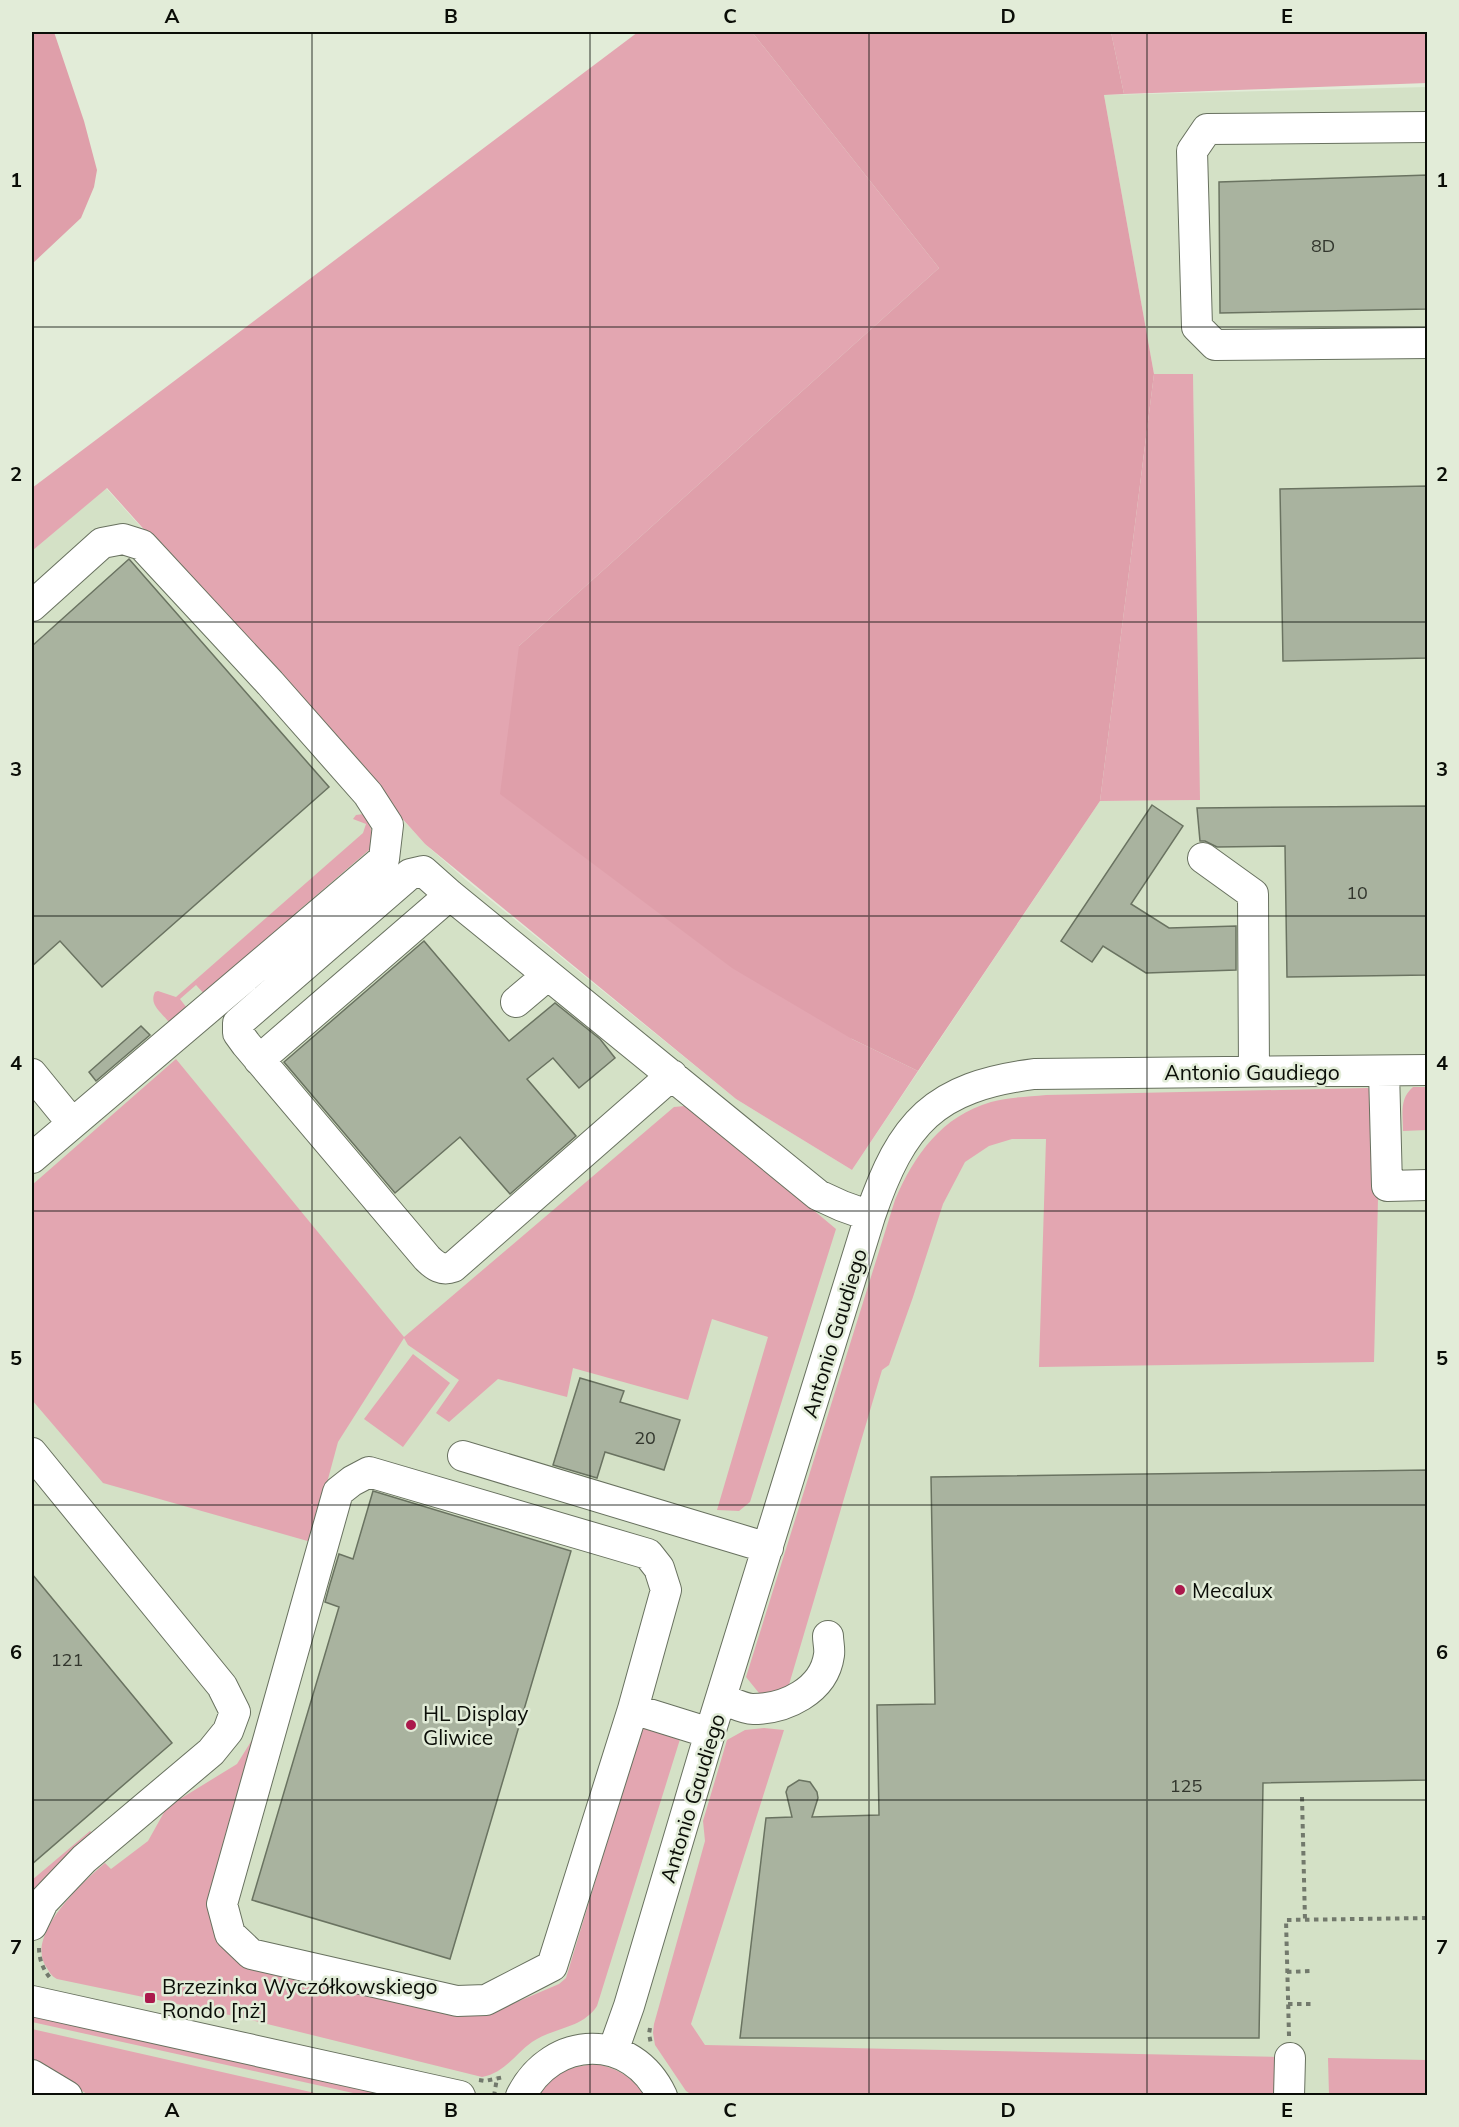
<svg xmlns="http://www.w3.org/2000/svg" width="1459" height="2127" font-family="Mulish,sans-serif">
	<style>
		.built { fill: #d4e1c6 }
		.green { fill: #e3a6b1 }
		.forest { fill: #df9faa }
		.building { fill: #a9b39f; stroke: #6a7361; stroke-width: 1.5 }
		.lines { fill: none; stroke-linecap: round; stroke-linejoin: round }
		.minor-casing { stroke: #68715f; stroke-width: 32 }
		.path { stroke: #72796c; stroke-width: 4; stroke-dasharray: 4.5 4.5; stroke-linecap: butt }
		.minor { stroke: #fff; stroke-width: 30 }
		.grid { fill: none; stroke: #0a0d07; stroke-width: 1.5; stroke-opacity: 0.55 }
		.poi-dot { fill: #ab194c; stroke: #e2ecd8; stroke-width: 2 }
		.labels { text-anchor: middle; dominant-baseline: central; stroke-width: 5; stroke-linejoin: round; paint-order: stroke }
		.number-label { font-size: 18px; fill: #32362d }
		.street-label { font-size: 21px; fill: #0a0d07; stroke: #e2ecd8 }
		.poi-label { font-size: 21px; fill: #0a0d07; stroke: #e2ecd8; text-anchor: start }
		.neatline { fill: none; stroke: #0a0d07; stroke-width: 2 }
		.grid-label { font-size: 20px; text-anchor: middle; font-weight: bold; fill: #0a0d07 }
	</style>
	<rect width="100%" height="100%" fill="#e2ecd8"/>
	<path class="built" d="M1427,87V2095H32V551L106,488L425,844L466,880L736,1099L852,1170L1100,801L1199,800L1193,374H1154L1104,95Z"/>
	<path class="green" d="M638,32H752L939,268L519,646L852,1039L918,1071L852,1170L736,1099L425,844L107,488L32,551V488Z
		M1111,32H1427V83L1124,94Z
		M1154,374H1193L1200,800L1100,801Z
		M363,814C372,825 374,837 369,850L297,912L293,919L207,997L196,985L180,999L190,1012L171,1022L168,1021C160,1011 149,1004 155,992L158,991L176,997L363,833L366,824L353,819L356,815Z
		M176,1059L404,1337L674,1107L685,1106L694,1110L836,1229L750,1502L739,1511L717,1510L768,1337L712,1319L688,1400L573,1368L567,1397L498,1379L449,1422L436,1413L459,1380L408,1345L404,1338L338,1442L311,1542L103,1483L32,1400V1185Z
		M1413,1087H1427V1130L1403,1131C1403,1114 1399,1099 1413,1087Z
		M1368,1088L1379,1101L1380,1118L1374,1362L1039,1367L1046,1139H1012L989,1146L965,1162L943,1204L913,1297L889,1365L882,1370L783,1705L763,1698L746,1677L895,1200C914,1155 942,1116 991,1102C1008,1097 1028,1097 1046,1095Z
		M413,1354L450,1383L403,1447L364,1419Z
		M642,1727L681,1736L597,2006C582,2029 554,2027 532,2042C515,2054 505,2073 482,2077L239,2017L57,1979C51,1976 49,1971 45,1965C27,1933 84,1881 105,1863L111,1869L148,1841L167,1807L237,1764L257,1732L215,1928L496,2011L559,1984L566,1978Z
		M764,1728L784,1730L691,2024L705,2045L1281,2057L1278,2096L692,2095L686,2091L655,2045L653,2033L654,2024L705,1841L703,1821L727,1740L745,1730Z
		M90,1831L94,1835L32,1901V1880Z
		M32,2014L404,2095H362L32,2022Z
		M32,2029L324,2095H89L32,2062Z
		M1328,2058L1427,2060V2095H1329Z
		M597,2064C621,2070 630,2076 645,2095L539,2096C553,2072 571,2066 597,2064Z"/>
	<path class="forest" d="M32,32H54L84,121L97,170L94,187L81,218L32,264Z
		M752,32H1111L1124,94L1104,95L1154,374L1100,801L918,1071L852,1039L732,968L500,794L519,646L939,268Z"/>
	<path class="building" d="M1428,175V309L1220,313L1219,182Z
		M1428,486V658L1283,661L1280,489Z
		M129,559L329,787L102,987L60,941L32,966V646Z
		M1152,805L1183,826L1131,904L1169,928L1236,926V970L1146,973L1103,946L1092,962L1061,941Z
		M1428,806V975L1287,977L1285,846L1217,847L1205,841H1200L1197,808Z
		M424,941L509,1041L555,1003L600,1039L615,1058L579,1088L553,1058L527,1079L576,1136L510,1194L460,1137L395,1193L284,1062Z
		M141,1026L150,1035L96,1081L89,1072Z
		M580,1378L624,1391L620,1402L680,1420L664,1470L605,1452L597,1478L553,1465Z
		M1428,1470V1780L1263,1783L1259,2038H740L766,1818L792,1817L786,1792L788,1787L799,1780L810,1782L817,1792L818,1798L812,1817L879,1815L877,1705L935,1704L931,1477Z
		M373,1491L571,1551L450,1959L252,1900L339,1607L325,1602L330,1584L339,1554L353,1559Z
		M32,1574L172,1743L32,1864Z"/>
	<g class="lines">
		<defs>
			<path id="minor" d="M1428,127L1207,129L1192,151L1197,327L1215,345L1428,343
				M32,606L102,543L123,539L142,545L270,683L368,794L388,825L384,859L32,1158
				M1203,858L1253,894L1254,1071
				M516,1002L548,975
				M259,1060L450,895
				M1384,1071L1387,1186L1428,1185
				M32,1074L72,1123
				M672,1075L453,1267C442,1271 435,1266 427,1258L246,1044L238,1033V1023L410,874L423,871L450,895L818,1195L842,1206L870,1216
				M32,1453L222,1686L235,1712L228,1731L211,1752L84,1859L43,1902L32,1925
				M463,1456L768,1548
				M722,1699C731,1702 743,1709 753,1709C785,1709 824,1691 829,1655C830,1649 828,1642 828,1636
				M633,1709L666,1590L659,1568L648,1554L369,1472L352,1481L338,1492L222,1904L230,1934L251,1954L457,2001L486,2000L552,1966L633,1709L710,1733
				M32,2001L460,2096
				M613,2051L629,2006L710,1733L870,1216C902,1122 934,1087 1034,1074L1428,1070
				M32,2075L67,2096
				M521,2096C552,2034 632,2032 662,2096
				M1289,2096L1290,2058"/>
		</defs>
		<use href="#minor" class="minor-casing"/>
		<path class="path" d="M1302,1797L1305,1920
			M39,1948C39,1959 43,1970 51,1979
			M1287,1972L1311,1971
			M1288,2004H1311
			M650,2028L649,2034L651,2044
			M1289,2036L1286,1920L1428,1918
			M479,2080L485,2081L504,2077
			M494,2096L497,2078"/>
		<use href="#minor" class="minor"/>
	</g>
	<path class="grid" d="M312,32V2096M590,32V2096M869,32V2096M1147,32V2096M32,327H1428M32,622H1428M32,916H1428M32,1211H1428M32,1505H1428M32,1800H1428"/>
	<g class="poi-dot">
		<circle cx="1180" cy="1590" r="6"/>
		<circle cx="411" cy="1725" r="6"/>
		<rect x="144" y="1992" width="12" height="12" rx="3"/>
	</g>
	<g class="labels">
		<g class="number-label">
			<text x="1323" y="245">8D</text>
			<text x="1357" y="892">10</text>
			<text x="645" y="1437">20</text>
			<text x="67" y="1659">121</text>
			<text x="1186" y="1785">125</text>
		</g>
		<g class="street-label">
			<text x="1252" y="1072">Antonio Gaudiego</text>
			<text transform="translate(834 1333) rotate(-73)">Antonio Gaudiego</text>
			<text transform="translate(692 1798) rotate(-73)">Antonio Gaudiego</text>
		</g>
		<g class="poi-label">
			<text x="1192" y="1590">Mecalux</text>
			<text x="423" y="1713">HL Display<tspan x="423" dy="24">Gliwice</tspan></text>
			<text x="162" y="1986">Brzezinka Wyczółkowskiego<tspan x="162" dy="24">Rondo [nż]</tspan></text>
		</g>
	</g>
	<rect width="1459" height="2127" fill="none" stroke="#e2ecd8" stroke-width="66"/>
	<rect x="33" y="33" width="1393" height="2061" class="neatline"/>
	<g class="grid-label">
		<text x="172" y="23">A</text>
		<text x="451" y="23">B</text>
		<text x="730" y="23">C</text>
		<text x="1008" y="23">D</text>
		<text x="1287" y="23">E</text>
		<text x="16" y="187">1</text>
		<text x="1442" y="187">1</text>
		<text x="16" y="481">2</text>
		<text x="1442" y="481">2</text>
		<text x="16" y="776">3</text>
		<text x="1442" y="776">3</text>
		<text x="16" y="1070">4</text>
		<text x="1442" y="1070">4</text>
		<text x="16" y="1365">5</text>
		<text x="1442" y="1365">5</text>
		<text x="16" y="1659">6</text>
		<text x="1442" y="1659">6</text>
		<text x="16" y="1954">7</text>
		<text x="1442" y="1954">7</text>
		<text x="172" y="2117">A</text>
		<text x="451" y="2117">B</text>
		<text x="730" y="2117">C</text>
		<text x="1008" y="2117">D</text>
		<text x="1287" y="2117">E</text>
	</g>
</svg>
